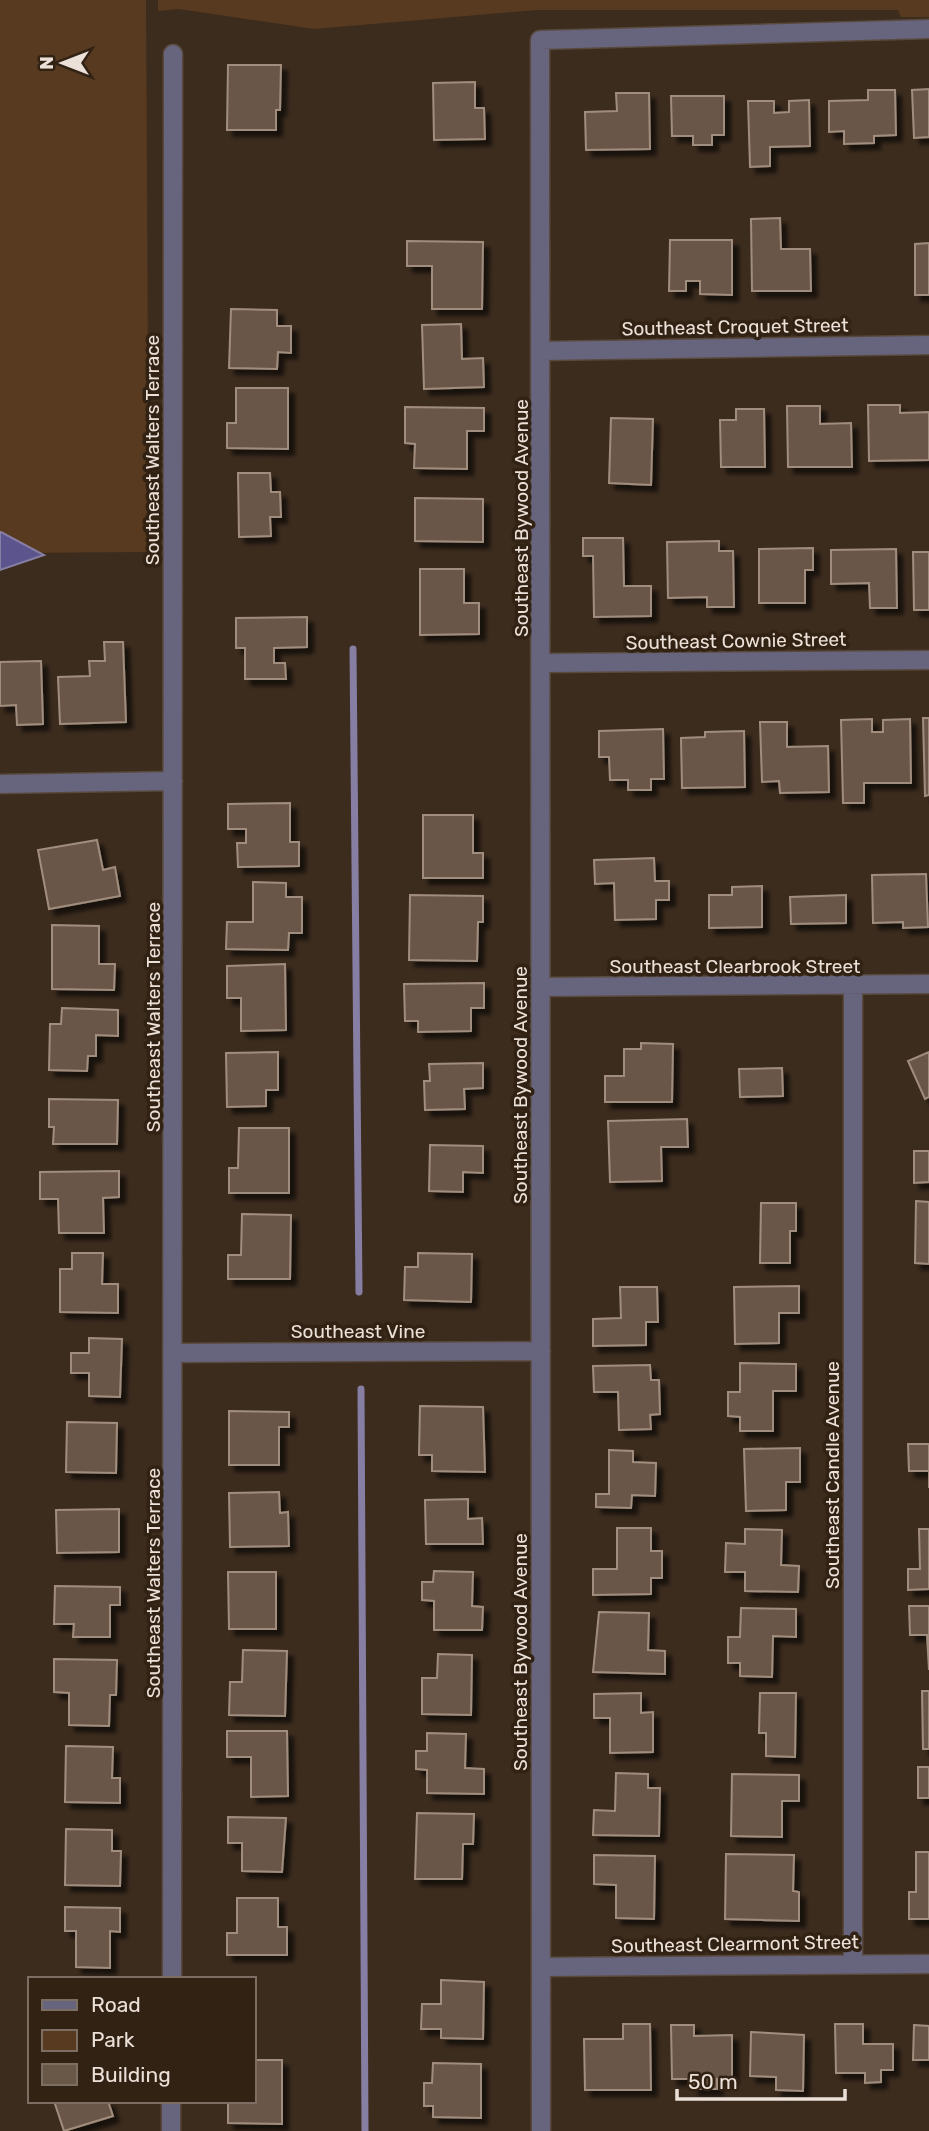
<svg xmlns="http://www.w3.org/2000/svg" width="929" height="2131" font-family="Rubik,sans-serif">
	<style>
		.green { fill: #573a20 }
		.water { fill: #5c548d; stroke: #877ea4; stroke-width: 2 }
		.lines { fill: none; stroke-linecap: round; stroke-linejoin: round }
		.stream { stroke: #877ea4; stroke-width: 7 }
		.building { fill: #695748; stroke: #a18d7d; stroke-width: 2; filter: url(#shadow) }
		.street-casing { stroke: #58493c; stroke-width: 21 }
		.street { stroke: #67647e; stroke-width: 18 }
		.labels { text-anchor: middle; dominant-baseline: central; stroke-width: 7; stroke-linejoin: round; paint-order: stroke }
		.street-label { font-size: 19px; fill: #ece1d8; stroke: #322214 }
	</style>
	<defs>
		<filter id="shadow"><feDropShadow dx="6" dy="6" stdDeviation="2" flood-color="#0009"/></filter>
	</defs>
	<rect width="100%" height="100%" fill="#3c2c1e"/>
	<path class="green" d="M0,0H146L149,552L0,553Z
		M158,0H929V17H901L898,10H536L314,29L179,9L158,11Z"/>
	<path class="water" d="M0,532H1L44,555L0,570Z"/>
	<g class="lines">
		<path class="stream" d="M353,649L359,1292
			M361,1389L365,2131"/>
	</g>
	<path class="building" d="M228,65H281L280,110H276V130H227Z
		M475,82V108H484L485,139L434,140L433,83Z
		M929,89V137L914,138L912,90Z
		M868,90H895L896,135L874,136V143L844,144V131L829,132V101L868,100Z
		M616,93H649L650,149L586,150L585,112L617,111Z
		M671,96H724V135H712V145H693V136H672Z
		M809,100L810,146L770,147V166L750,167L748,101H774V113L789,112V101Z
		M780,218L781,249H810L811,291H752L751,219Z
		M670,240H732V295L700,294V281H686V291H669Z
		M407,241L483,242L482,309H432V266H407Z
		M929,243V295H915V244Z
		M231,309L277,310V326H291V353L278,352L277,369L229,368Z
		M461,324L462,359L483,358L484,387L424,389L422,325Z
		M236,388H288V449L227,448V423H236Z
		M868,405H900V413L929,412V460L869,461Z
		M787,406H820V424L851,423L852,467H788Z
		M405,407L484,408V431H467V469L414,468L415,444L405,443Z
		M736,409H764L765,467H721L720,420H736Z
		M611,418L653,419L651,485L609,483Z
		M238,473H270L271,492H280L281,517H270L271,536L239,537Z
		M415,498L483,499V542L415,541Z
		M583,538H623L624,586H651V616L594,617L593,556H583Z
		M719,541V551H733L734,607H707V597L668,598L667,542Z
		M813,548V570H805V603H759V549Z
		M896,549L897,608H870L869,583L831,584V550Z
		M913,552H929V610H914Z
		M420,569H464V603H479V634L420,635Z
		M307,617V647L274,648V663H285L286,679H245V648H236V618Z
		M104,642H123L126,722L60,724L58,677L90,676L89,661H105Z
		M41,661L43,724L17,725L16,705L0,706V662Z
		M923,718H929V795L925,796Z
		M872,719V732H883V720L910,719L911,783H864V803H843L841,720Z
		M760,722H787V747L828,746L829,792L780,793L779,781L762,782Z
		M663,729L664,779H651V790H628V780H610L609,757H599V731Z
		M744,731L745,787L682,788L681,738L705,737V732Z
		M290,803V842H299V866L238,867L237,843H246V829H228V804Z
		M423,815H473V853H483V878H423Z
		M97,840L103,870L115,867L120,896L49,909L38,850Z
		M654,858L655,881H669V900H656V919L615,920L614,883L595,884L594,860Z
		M926,874L928,927L903,928V922L873,923L872,875Z
		M253,882L286,883V897H302V933H289L288,950L226,949L227,922H253Z
		M762,886V927L709,928V895H732V887Z
		M410,895L483,896V922H478L477,961L409,960Z
		M846,895V923L791,924L790,897Z
		M52,925L99,926V964H115L114,990L52,989Z
		M285,964L286,1030L241,1031V998H227V966Z
		M484,983V1008H471V1031L418,1032V1021H405L404,984Z
		M62,1008L118,1010V1036L96,1035V1056H88L87,1071L49,1070L50,1024H61Z
		M641,1043L673,1044L672,1102H605V1076H624V1049H641Z
		M278,1052V1090H266V1106L227,1107L226,1053Z
		M929,1052V1097L925,1099L908,1061Z
		M483,1063V1088L464,1089L465,1109L425,1110L424,1081H430L429,1064Z
		M782,1068L783,1096L740,1097L739,1069Z
		M49,1099L118,1100L117,1144H53L54,1127H49Z
		M687,1119L688,1147H661L662,1181L610,1182L608,1121Z
		M239,1128H289V1193H229V1168H238Z
		M430,1145L483,1146V1173L463,1172V1192L429,1191Z
		M914,1151H929V1182L914,1183Z
		M119,1171V1197L103,1198L104,1233H59L58,1199H40V1172Z
		M916,1201L929,1202V1264L915,1263Z
		M761,1203H796V1231H790V1263H760Z
		M242,1214L291,1215L290,1279H228V1255H241Z
		M72,1253H103L102,1284H118V1313L60,1312V1269H72Z
		M418,1253L472,1254L471,1302L404,1300L405,1267H418Z
		M799,1286V1313H779V1343L735,1344L734,1287Z
		M620,1287H657L658,1322H646V1345L593,1346V1319L621,1318Z
		M89,1338L122,1339L120,1397L89,1396V1373H71V1353H89Z
		M740,1363L796,1364V1391H773V1431H740V1417L728,1416V1392H740Z
		M650,1365L651,1380H659L660,1414L650,1415L651,1429L619,1430L618,1392H594L593,1366Z
		M420,1406L483,1407L485,1472L432,1471V1455H419Z
		M229,1411L289,1412V1427H279V1465H229Z
		M67,1422L117,1423L116,1473L66,1472Z
		M908,1444H929V1488V1471H909Z
		M800,1448V1482H786V1510L746,1511L744,1449Z
		M609,1450L633,1451V1462L656,1463L655,1496L632,1495L631,1508L596,1507V1494H609Z
		M279,1492L280,1513L288,1512L289,1546L230,1547L229,1493Z
		M468,1499V1519L482,1518L483,1544H426L425,1500Z
		M119,1509V1552L57,1553L56,1510Z
		M617,1528H651V1551H662V1578H651V1594L593,1595V1569H617Z
		M745,1529L782,1530L781,1565L799,1566L798,1592L745,1591V1572H725L726,1543L745,1544Z
		M919,1529H929V1589L908,1590V1569H920Z
		M434,1571L473,1572L472,1606L483,1607L482,1630H434V1601L422,1600V1582H433Z
		M228,1572H276V1629H229Z
		M55,1586L120,1587V1605H110V1637H73L74,1624H54Z
		M909,1606H929V1670L927,1635H910Z
		M741,1608L796,1609V1637L773,1636L772,1677L740,1676V1663H728V1637H740Z
		M599,1612L649,1613L648,1650L665,1651V1674L593,1672Z
		M243,1650L287,1651L285,1716L229,1715L230,1682H242Z
		M438,1654L472,1655L471,1715L422,1714V1678H437Z
		M54,1659L117,1660L116,1695H110L109,1726L69,1725V1693L54,1692Z
		M922,1691H929V1749H923Z
		M641,1693V1713L653,1712V1752L610,1753V1718H594V1694Z
		M760,1693H796L795,1757L766,1756V1733H759Z
		M227,1731H287L288,1796L251,1797V1757H227Z
		M427,1733L466,1734L465,1768L484,1769V1794L427,1793V1770L416,1769V1751H427Z
		M66,1746L113,1747L112,1778H120V1803L65,1802Z
		M918,1767H929V1798H918Z
		M616,1773L648,1774V1788H660L659,1836L593,1835L594,1810L615,1811Z
		M732,1774L799,1775V1801H782V1837L731,1836Z
		M417,1813L474,1814L473,1844H463L462,1879H415Z
		M228,1817L286,1818L282,1872L242,1871V1843H228Z
		M66,1829L112,1830V1851H121L120,1886L65,1885Z
		M916,1852H929V1919H909V1892H916Z
		M726,1854L794,1855L793,1891L799,1892V1921L725,1919Z
		M594,1855L655,1856L654,1919L616,1918V1885L594,1884Z
		M237,1898H278V1927H287V1955H227V1933H237Z
		M65,1907L120,1908V1932L110,1931V1968L76,1967V1931H65Z
		M441,1980L484,1982L483,2039L441,2038V2029H421L422,2004H441Z
		M623,2024H650L651,2090H585L584,2039H623Z
		M835,2024H863V2044H893V2070H881V2082L865,2083V2073H836Z
		M671,2025H694V2036L732,2035V2078L717,2079V2089H693V2079H672Z
		M914,2025L929,2026V2060H913Z
		M751,2032L804,2035L803,2091L776,2090V2077L750,2076Z
		M254,2060H282V2124L228,2123V2101H254Z
		M433,2063L481,2064V2118L433,2117V2106H424V2083H432Z
		M54,2101H108L113,2116L64,2131Z"/>
	<g class="lines">
		<defs>
			<path id="street" d="M541,351L929,345
				M543,663L929,660
				M0,784L173,781
				M541,987L929,984
				M175,1353L541,1351
				M853,1963V987
				M541,1967L929,1964
				M172,1979L173,54
				M171,2131V2101
				M541,2131L540,40L929,29"/>
		</defs>
		<use href="#street" class="street-casing"/>
		<use href="#street" class="street"/>
	</g>
	<g class="labels">
		<g class="street-label">
			<text transform="translate(735 327) rotate(-1)">Southeast Croquet Street</text>
			<text transform="translate(152 450) rotate(-90)">Southeast Walters Terrace</text>
			<text transform="translate(521 518) rotate(-90)">Southeast Bywood Avenue</text>
			<text transform="translate(736 641) rotate(-1)">Southeast Cownie Street</text>
			<text x="735" y="966">Southeast Clearbrook Street</text>
			<text transform="translate(153 1017) rotate(-90)">Southeast Walters Terrace</text>
			<text transform="translate(520 1085) rotate(-90)">Southeast Bywood Avenue</text>
			<text x="358" y="1331">Southeast Vine</text>
			<text transform="translate(832 1475) rotate(-90)">Southeast Candle Avenue</text>
			<text transform="translate(153 1583) rotate(-90)">Southeast Walters Terrace</text>
			<text transform="translate(520 1652) rotate(-90)">Southeast Bywood Avenue</text>
			<text transform="translate(735 1944) rotate(-1)">Southeast Clearmont Street</text>
		</g>
	</g>
	<rect x="28" y="1977" width="228" height="126" fill="#322214" stroke="#7c6e62" stroke-width="2"/>
	<rect x="42" y="2000" width="35" height="10" fill="#67647e" stroke="#7c6e62" stroke-width="2"/>
	<text x="91" y="2012" font-size="21" fill="#ece1d8">Road</text>
	<rect x="42" y="2030" width="35" height="21" fill="#573a20" stroke="#7c6e62" stroke-width="2"/>
	<text x="91" y="2047" font-size="21" fill="#ece1d8">Park</text>
	<rect x="42" y="2064" width="35" height="21" fill="#695748" stroke="#7c6e62" stroke-width="2"/>
	<text x="91" y="2082" font-size="21" fill="#ece1d8">Building</text>
	<g transform="translate(63 63) rotate(270)" stroke="#322214" stroke-width="5" paint-order="stroke">
	<path d="M0-5L12 26L0 18L-12 26Z" fill="#ece1d8"/>
	<text y="-10" font-size="19" font-weight="bold" text-anchor="middle" fill="#ece1d8">N</text>
	</g>
	<path d="M677 2089v10h168v-10" fill="none" stroke="#ece1d8" stroke-width="3.5"/>
	<text x="688" y="2089" font-size="21" fill="#ece1d8" stroke="#322214" stroke-width="5" paint-order="stroke">50 m</text>
</svg>
